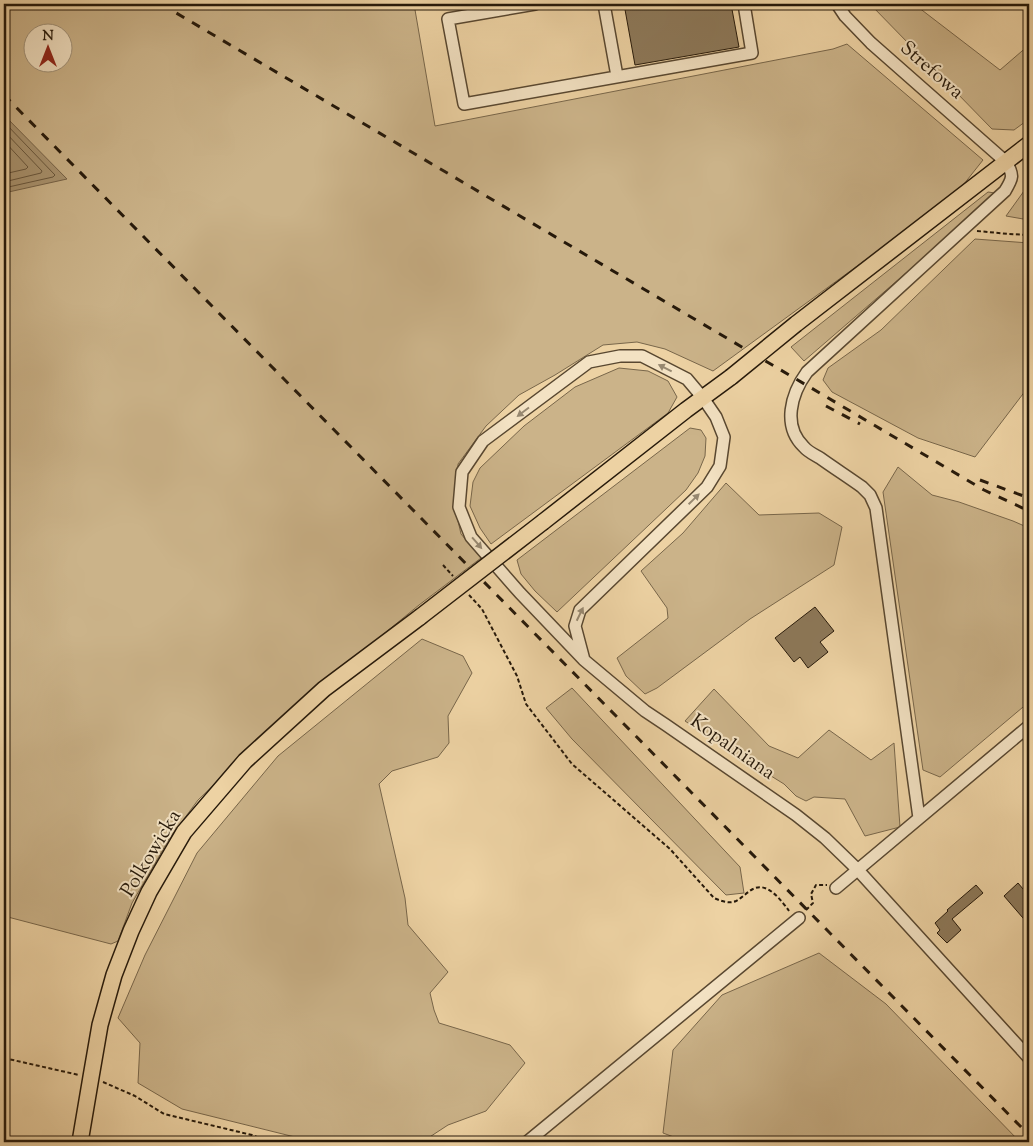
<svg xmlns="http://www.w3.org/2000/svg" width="1033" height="1146" font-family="'Sorts Mill Goudy',serif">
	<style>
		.green { fill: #cbb389; stroke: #78664a; fill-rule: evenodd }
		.water { fill: #a9936f; stroke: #756247 }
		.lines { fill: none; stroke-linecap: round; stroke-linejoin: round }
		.shore { stroke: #68563c; stroke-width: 1 }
		.building { fill: #8d795a; stroke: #26190a }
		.minor-casing { stroke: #584730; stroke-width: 14 }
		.major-casing { stroke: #26190a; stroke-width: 18 }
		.path { stroke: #26190a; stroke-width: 2; stroke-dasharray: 4 2.5; stroke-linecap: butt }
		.minor { stroke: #f3e2c3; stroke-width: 11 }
		.major { stroke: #edd2a3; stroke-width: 15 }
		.rail { stroke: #26190a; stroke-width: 3; stroke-dasharray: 9 9; stroke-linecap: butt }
		.major-bridge-casing { stroke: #26190a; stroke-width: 18; stroke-linecap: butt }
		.major-bridge { stroke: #edd2a3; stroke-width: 15 }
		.oneway { fill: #978870 }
		.labels { text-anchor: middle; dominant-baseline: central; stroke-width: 4; stroke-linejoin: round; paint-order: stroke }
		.street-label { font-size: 20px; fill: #26190a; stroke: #f3e2c3 }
	</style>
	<rect width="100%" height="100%" fill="#edd2a3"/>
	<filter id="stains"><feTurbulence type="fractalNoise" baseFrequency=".004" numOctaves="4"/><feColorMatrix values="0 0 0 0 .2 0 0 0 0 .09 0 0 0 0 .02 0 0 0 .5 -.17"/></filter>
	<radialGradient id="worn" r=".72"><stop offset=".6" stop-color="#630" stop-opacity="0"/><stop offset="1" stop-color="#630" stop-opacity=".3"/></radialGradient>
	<path class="green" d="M4,4H414L435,126L833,49L847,44L983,160L956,194L713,371L665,349L637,342L603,345L555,375L519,395L486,426L458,464L456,512L461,534L481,558L419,605L330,678L264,737L198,800L169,839L132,903L118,941L111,944L4,916ZM32,32H62V62H32Z
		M870,4H914L1000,70L1029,45V119L1014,130L992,129Z
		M1029,186V220L1006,216L1024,191Z
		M988,192L995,193L957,229L804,361L791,347Z
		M975,239L1029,243V386L975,457L918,438L832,392L823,380L828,368L881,330Z
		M619,368L648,371L668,381L677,397L668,413L491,544L480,528L470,506L473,482L480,468L524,426L575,387Z
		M690,428L701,430L706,438L705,456L698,473L686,490L557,612L535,591L521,574L517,560Z
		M898,467L932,495L959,502L1013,521L1029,528V702L940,777L923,770L883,492Z
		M726,483L759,515L819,513L842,527L834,565L750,619L657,688L645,694L626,676L617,658L668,618L667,608L641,571L683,533Z
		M422,639L463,656L472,673L448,716L449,743L438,757L392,771L379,784L405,898L408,925L448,972L430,993L434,1010L439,1023L475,1034L510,1045L525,1063L486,1111L448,1125L422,1142H315L182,1109L138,1083L140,1043L118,1018L145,955L197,853L278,756Z
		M572,688L740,867L744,893L726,895L572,739L546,708Z
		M714,689L769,746L798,758L829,730L871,760L894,743L900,827L865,836L845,799L814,797L806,801L796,796L784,784L742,758L685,721Z
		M819,953L886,1004L1020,1142H687L663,1133L673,1050L722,995Z"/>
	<path class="water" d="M4,115L67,179L4,193Z"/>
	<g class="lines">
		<path class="shore" d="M4,122L55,175L53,177L4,188
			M4,131L42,171L41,173L4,182
			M4,141L28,167L26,169L4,174"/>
	</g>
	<path class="building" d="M624,4H731L739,47L635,65Z
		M815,607L834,631L820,642L828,652L808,668L800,657L794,662L775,638Z
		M1018,883L1029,896V925L1004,896Z
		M976,885L983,893L952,919L961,930L947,943L937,933L940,930L935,923L948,911L947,910Z"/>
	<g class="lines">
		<defs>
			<path id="minor" d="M535,4L448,19L464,104L752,53L744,4
				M604,4L617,76
				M837,4L845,16L871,43L1006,162C1014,175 1013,178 1005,191L807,372C791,394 782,426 804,447C808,452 815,455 820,458C834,468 848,477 862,487L870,495L876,508L919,818
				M584,660L575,626L580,610L707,487L720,466L724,437L716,417L703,398L687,379L642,356H620L589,362L483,441L462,472L459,507L471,537L520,593L584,660L645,711L666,725L796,815L825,838L857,869L1029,1058
				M836,888L1029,726
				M527,1142L799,918"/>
			<path id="major" d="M796,324L1029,144
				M543,522L686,410L731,377
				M80,1142L91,1077L100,1025L114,975L131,931L149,892L184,832L245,761L324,689L420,617"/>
		</defs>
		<use href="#minor" class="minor-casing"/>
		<use href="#major" class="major-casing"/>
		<path class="path" d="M977,231L1009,234L1029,235
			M443,565L453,576
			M469,595L482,609L517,676L526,704L572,764L670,849L714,898C721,901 729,904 736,901C742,898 747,892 753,889C767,881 782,901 789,911
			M806,910L813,903L811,894L816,885H827
			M4,1058L79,1075
			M103,1082L135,1096L164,1114L252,1135L270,1142"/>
		<use href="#minor" class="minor"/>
		<use href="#major" class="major"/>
		<path class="rail" d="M161,4L984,490L1029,511
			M4,95L1029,1135
			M826,406L860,424
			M980,480L1029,498"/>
		<defs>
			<path id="major-bridge" d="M731,377L796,324
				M420,617L543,522"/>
		</defs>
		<use href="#major-bridge" class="major-bridge-casing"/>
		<use href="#major-bridge" class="major-bridge"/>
	</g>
	<defs><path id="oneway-solid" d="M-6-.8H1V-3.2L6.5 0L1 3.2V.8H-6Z" transform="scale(1.25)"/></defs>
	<g class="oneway">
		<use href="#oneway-solid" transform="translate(665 368) rotate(-153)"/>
		<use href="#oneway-solid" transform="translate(523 412) rotate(143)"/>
		<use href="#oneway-solid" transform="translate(694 499) rotate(-44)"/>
		<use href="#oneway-solid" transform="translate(477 543) rotate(49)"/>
		<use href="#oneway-solid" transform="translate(580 614) rotate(-64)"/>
	</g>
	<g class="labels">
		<g class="street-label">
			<text transform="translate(931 71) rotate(41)">Strefowa</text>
			<text transform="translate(732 748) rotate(35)">Kopalniana</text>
			<text transform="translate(152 854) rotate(-59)">Polkowicka</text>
		</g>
	</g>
	<rect width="1033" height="1146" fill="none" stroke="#edd2a3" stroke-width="20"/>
	<rect x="5" y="5" width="1023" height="1136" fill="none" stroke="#26190a" stroke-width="2.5"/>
	<rect x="10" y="10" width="1013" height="1126" fill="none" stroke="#26190a"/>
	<g transform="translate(48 48)"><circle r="24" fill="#f3e2c3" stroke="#a19279"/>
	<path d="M0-4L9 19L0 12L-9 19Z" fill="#8f2418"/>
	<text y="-8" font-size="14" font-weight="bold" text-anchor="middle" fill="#26190a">N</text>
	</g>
	<rect width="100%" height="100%" filter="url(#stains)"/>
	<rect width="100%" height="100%" fill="url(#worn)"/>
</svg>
